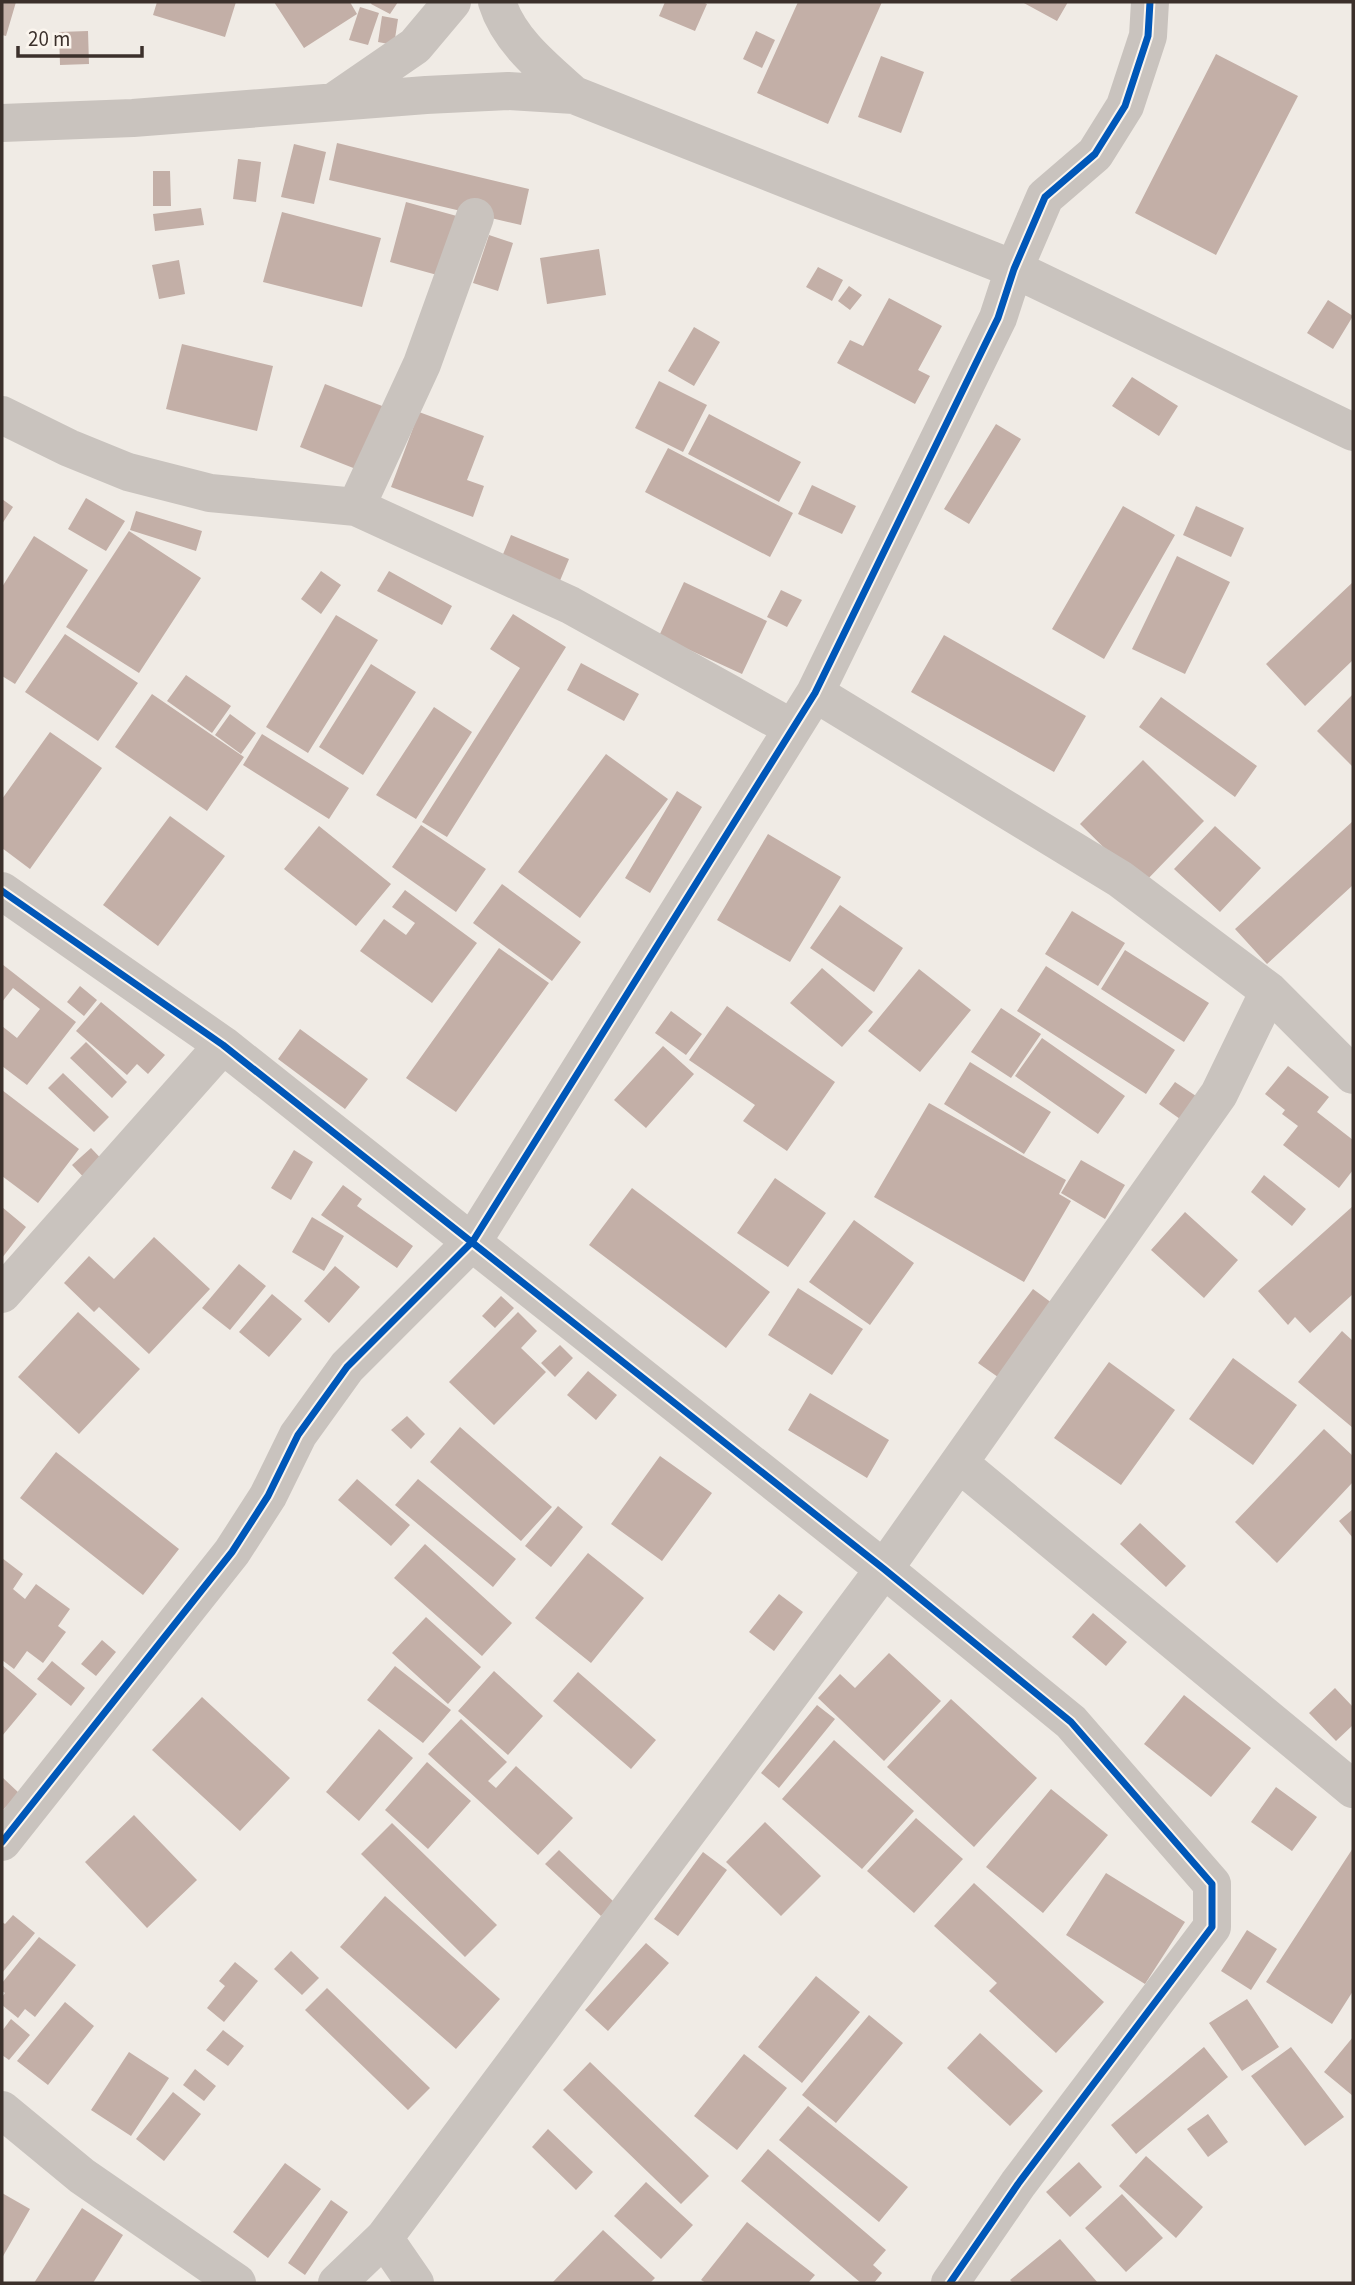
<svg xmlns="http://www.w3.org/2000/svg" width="1355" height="2285" font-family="'Source Sans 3',sans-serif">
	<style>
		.building { fill: #c3afa7 }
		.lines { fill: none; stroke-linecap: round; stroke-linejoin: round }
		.minor { stroke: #c9c3be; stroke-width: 38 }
		.cycleway-casing { stroke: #fbf5ee; stroke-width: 11 }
		.cycleway { stroke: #0057b8; stroke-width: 7 }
	</style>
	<rect width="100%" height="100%" fill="#f0ebe5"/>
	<path class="building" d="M2,2H16L6,36L2,35Z
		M157,2H236L225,37L153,15Z
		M274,2H350L357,14L304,48Z
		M372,2H398L390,14L371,4Z
		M665,2H703L707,4L695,31L659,16Z
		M798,2H882L828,124L757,93Z
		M1022,2H1068L1057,21Z
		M360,7L379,13L368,45L349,40Z
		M382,16L398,19L394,45L378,42Z
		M88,31L89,64L60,65L59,32Z
		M756,31L775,40L762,68L743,59Z
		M1216,54L1298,96L1216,255L1135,213Z
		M881,56L924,72L901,133L858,117Z
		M337,143L529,189L521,225L329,180Z
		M294,144L326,152L314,204L281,197Z
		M238,159L261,162L256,202L233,199Z
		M153,171H170L171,206H153Z
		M406,202L464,218L448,278L390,262Z
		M201,208L204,225L155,231L153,214Z
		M282,212L381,238L362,307L263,282Z
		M489,235L513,243L498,291L473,283Z
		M599,249L606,295L547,304L540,258Z
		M179,260L185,294L159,299L152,265Z
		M818,267L843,280L832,301L806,287Z
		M849,286L862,295L850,310L838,301Z
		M889,298L942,326L918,370L930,376L915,404L837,363L850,340L863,346Z
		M1328,300L1353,316L1333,349L1307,333Z
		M694,327L720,342L694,386L668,371Z
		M182,344L273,366L257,431L166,409Z
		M1132,377L1178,406L1159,436L1112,406Z
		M659,381L707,405L683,452L635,428Z
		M325,384L390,409L366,473L300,447Z
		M419,412L484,436L467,480L484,486L473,517L391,487Z
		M709,414L801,462L779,502L688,454Z
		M996,424L1021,439L969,524L944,509Z
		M668,448L793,513L770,557L645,492Z
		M812,485L856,506L842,534L798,514Z
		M86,498L125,521L106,551L68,529Z
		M2,499L13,507L2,524Z
		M1123,506L1175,535L1104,659L1052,629Z
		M1196,506L1244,528L1231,557L1183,535Z
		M136,511L202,531L196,551L130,530Z
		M129,531L201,578L139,673L66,627Z
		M511,535L569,559L559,583L501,559Z
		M34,536L88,570L15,684L2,676V587Z
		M1177,556L1230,582L1185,674L1132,649Z
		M321,571L341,585L321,614L301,599Z
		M389,571L452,606L442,625L377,591Z
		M684,582L767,621L742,674L659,636Z
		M1353,582V660L1305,706L1266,664Z
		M781,590L802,600L787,627L767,617Z
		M513,614L566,647L447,837L422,822L520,668L490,649Z
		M336,615L378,640L308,753L266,727Z
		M65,634L138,683L98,741L25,692Z
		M944,635L1086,716L1054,772L911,692Z
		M581,663L639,694L624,721L567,690Z
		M371,664L416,692L363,775L319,747Z
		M186,675L231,706L212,733L167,701Z
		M152,694L244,757L207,811L115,747Z
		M1353,694V767L1317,731Z
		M1161,697L1257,766L1235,797L1139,727Z
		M434,707L472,732L416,819L376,795Z
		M230,714L256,733L241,754L215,735Z
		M50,732L102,768L30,869L2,848V799Z
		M262,734L349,788L329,819L243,765Z
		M606,754L668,799L580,918L518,872Z
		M1143,760L1204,821L1142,885L1080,824Z
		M677,791L702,807L650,893L625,878Z
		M170,816L225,856L158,946L103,905Z
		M1353,821V885L1267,964L1235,929Z
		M421,825L486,869L456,912L392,867Z
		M319,826L391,884L356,926L284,869Z
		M1215,826L1261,868L1220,912L1174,869Z
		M768,834L841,877L790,962L717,920Z
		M502,884L581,942L552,981L473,923Z
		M405,890L477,943L432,1003L360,951L384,919L406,935L415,923L392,907Z
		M840,905L903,948L874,992L810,948Z
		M1072,911L1125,943L1098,986L1045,954Z
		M499,948L549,983L456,1112L406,1078Z
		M1125,950L1209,1003L1184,1042L1101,989Z
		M2,964L76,1022L27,1085L2,1066V1026L17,1038L40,1009L13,988L2,1002Z
		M1046,966L1175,1050L1146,1094L1017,1011Z
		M822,968L873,1012L842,1047L790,1003Z
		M919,969L971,1010L920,1072L868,1031Z
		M80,986L97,1000L84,1016L67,1002Z
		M101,1002L165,1055L148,1074L137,1064L127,1075L76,1031Z
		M727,1006L835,1082L787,1151L743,1121L755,1105L689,1060Z
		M1001,1008L1041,1034L1011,1078L971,1052Z
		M671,1011L702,1034L686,1055L655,1033Z
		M300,1029L368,1079L345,1109L278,1059Z
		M1042,1038L1125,1096L1098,1134L1015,1076Z
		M86,1042L127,1082L112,1098L70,1058Z
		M663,1046L694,1074L646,1128L614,1100Z
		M970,1062L1051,1112L1024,1154L944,1104Z
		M1288,1066L1329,1097L1317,1112L1353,1140V1170L1339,1188L1283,1145L1298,1126L1282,1114L1285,1110L1265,1094Z
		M63,1073L109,1117L94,1132L48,1088Z
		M1175,1082L1196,1096L1180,1119L1159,1104Z
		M2,1090L79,1149L38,1203L2,1176Z
		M929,1103L1066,1180L1059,1194L1071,1201L1024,1282L874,1197Z
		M91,1148L109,1167L91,1185L72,1165Z
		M294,1150L313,1162L291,1200L271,1188Z
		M1081,1160L1125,1185L1105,1219L1061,1193Z
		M1264,1175L1306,1209L1292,1226L1251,1192Z
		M775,1178L826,1213L788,1267L737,1233Z
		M343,1185L362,1199L357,1206L413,1246L397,1268L321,1215Z
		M632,1188L770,1292L726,1348L589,1245Z
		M1353,1206V1294L1310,1333L1295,1317L1288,1325L1258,1291Z
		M2,1207L26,1227L2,1258Z
		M1185,1212L1238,1260L1204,1298L1151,1250Z
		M312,1217L344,1236L324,1271L292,1252Z
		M854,1220L914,1263L870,1325L809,1282Z
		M154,1237L210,1289L149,1354L99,1307L94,1312L64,1283L89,1256L114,1279Z
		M239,1264L266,1286L230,1330L202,1308Z
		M335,1266L360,1287L329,1323L304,1301Z
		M798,1288L863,1329L832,1375L768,1335Z
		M1033,1289L1060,1309L1005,1382L978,1363Z
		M272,1294L302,1319L269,1357L239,1332Z
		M501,1296L514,1308L495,1328L482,1316Z
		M78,1312L140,1369L79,1434L18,1377Z
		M518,1312L537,1331L521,1348L546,1372L494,1425L449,1382Z
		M1342,1331L1353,1341V1428L1298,1382Z
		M560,1345L573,1358L555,1377L541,1363Z
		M1233,1358L1297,1405L1253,1465L1189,1419Z
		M1109,1362L1175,1410L1121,1485L1054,1438Z
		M588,1371L617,1395L596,1420L567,1395Z
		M810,1393L889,1440L867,1478L788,1430Z
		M407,1416L425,1434L411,1449L391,1430Z
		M460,1427L552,1507L521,1541L430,1462Z
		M1324,1429L1353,1456V1482L1277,1563L1235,1522Z
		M56,1452L179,1549L143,1595L20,1498Z
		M660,1456L712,1493L662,1561L611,1524Z
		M357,1479L410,1525L391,1546L338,1500Z
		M418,1479L516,1559L493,1587L395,1505Z
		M558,1506L583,1527L551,1567L525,1546Z
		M1353,1509V1538L1339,1521Z
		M1140,1523L1186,1566L1166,1587L1120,1544Z
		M425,1544L512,1623L482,1656L394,1578Z
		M588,1553L644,1598L591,1663L535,1618Z
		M2,1558L23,1574L13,1589L25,1599L36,1584L70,1609L58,1626L66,1632L43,1663L27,1651L14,1669L2,1660Z
		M779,1594L803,1612L774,1651L749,1632Z
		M1093,1613L1127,1642L1106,1666L1072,1637Z
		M426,1617L481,1667L448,1704L392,1653Z
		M102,1640L116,1652L96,1676L81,1664Z
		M889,1653L941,1701L884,1761L818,1698L840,1674L855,1688Z
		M52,1661L85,1688L71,1706L37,1679Z
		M2,1665L37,1694L2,1736Z
		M395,1666L451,1710L423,1743L367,1700Z
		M494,1671L543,1716L508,1755L458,1711Z
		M578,1672L656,1740L631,1769L553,1701Z
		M1335,1688L1353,1707V1725L1336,1741L1309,1713Z
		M1184,1695L1251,1748L1211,1797L1144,1744Z
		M202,1697L290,1778L240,1831L152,1750Z
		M951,1699L1037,1778L974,1847L887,1767Z
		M817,1705L835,1719L779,1788L761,1773Z
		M461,1719L507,1762L488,1781L496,1788L516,1766L573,1818L538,1855L428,1754Z
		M379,1729L413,1758L359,1821L326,1792Z
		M834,1740L914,1811L862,1869L782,1799Z
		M427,1762L471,1801L428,1849L385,1810Z
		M2,1777L19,1793L2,1811Z
		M1276,1787L1317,1817L1292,1851L1251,1822Z
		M1051,1789L1108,1835L1043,1913L986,1867Z
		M134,1815L197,1880L147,1928L85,1862Z
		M916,1818L963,1859L914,1913L867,1871Z
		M765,1822L821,1876L781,1916L726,1862Z
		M392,1823L497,1925L465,1957L361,1854Z
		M1353,1848V1991L1332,2024L1266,1982Z
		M559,1850L614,1902L601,1916L545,1864Z
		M703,1852L727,1870L678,1936L654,1919Z
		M1106,1873L1185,1922L1145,1984L1066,1935Z
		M974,1883L1104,2002L1056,2053L989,1991L997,1983L934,1926Z
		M385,1896L500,1999L456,2049L340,1947Z
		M13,1915L35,1933L2,1973V1922L5,1924Z
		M1247,1930L1277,1949L1251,1990L1221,1971Z
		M39,1937L76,1965L35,2017L25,2009L18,2018L2,2005V1997L5,1993L2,1991V1983Z
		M646,1943L669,1963L608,2031L585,2010Z
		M291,1951L319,1978L302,1995L274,1969Z
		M235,1962L258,1981L224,2022L207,2008L225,1986L219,1981Z
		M816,1976L860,2012L802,2083L758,2047Z
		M327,1988L430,2088L408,2110L305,2010Z
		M1247,1999L1279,2047L1242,2071L1209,2023Z
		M65,2002L94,2026L48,2085L17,2061Z
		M869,2015L903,2043L836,2123L802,2095Z
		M11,2019L30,2035L9,2060L2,2055V2031Z
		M223,2030L244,2046L228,2066L206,2050Z
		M980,2033L1043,2091L1010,2126L947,2068Z
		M1353,2037V2096L1324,2072Z
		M1204,2047L1228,2077L1136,2154L1111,2125Z
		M1291,2047L1344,2117L1305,2146L1251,2076Z
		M129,2052L169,2078L131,2136L91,2110Z
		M744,2054L787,2088L737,2150L694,2116Z
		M590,2062L709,2176L681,2204L563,2090Z
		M195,2069L216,2086L204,2101L183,2085Z
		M173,2092L201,2114L164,2161L136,2139Z
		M808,2106L908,2187L879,2222L779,2140Z
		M1208,2114L1228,2142L1208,2157L1187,2129Z
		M548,2129L593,2172L576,2190L532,2147Z
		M768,2149L886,2250L873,2265L882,2273L874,2283H861L741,2181Z
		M1146,2156L1203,2207L1176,2238L1119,2186Z
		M1079,2162L1102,2187L1070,2217L1046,2192Z
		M285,2163L321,2189L268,2258L233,2232Z
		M646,2182L693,2225L661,2259L614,2216Z
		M2,2193L30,2209L2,2258Z
		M1122,2194L1163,2238L1126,2272L1085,2228Z
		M331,2200L348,2212L305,2275L288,2263Z
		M82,2208L123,2235L93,2283H34Z
		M747,2222L815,2275L808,2283H706L701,2280Z
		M603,2230L655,2278L650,2283H552Z
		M1060,2239L1098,2283H1013L1010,2280Z"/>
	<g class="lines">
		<path class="minor" d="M497,2C509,41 545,69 574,95
			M335,101L415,46L452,2
			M2,123L133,118L426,95L508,91L574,95L1014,269L1353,432
			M2,415L69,448L128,472L210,493L356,507L570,605L792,728
			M356,507L422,364L475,217
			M815,693L1120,879L1269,991L1353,1075
			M2,891L223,1045L884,1569L1071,1722L1212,1884V1927L1018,2184L950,2283
			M2,1294L223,1045
			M960,1464L1353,1789
			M2,1842L232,1552L268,1496L298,1435L347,1367L473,1241L815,693L998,318L1014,269L1045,197L1095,154L1125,106L1148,36L1150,2
			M2,2110L82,2176L237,2283
			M384,2238L415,2283
			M337,2283L384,2238L884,1569L1219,1094L1269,991"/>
		<defs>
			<path id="cycleway" d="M2,891L223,1045L884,1569L1071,1722L1212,1884V1927L1018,2184L950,2283
				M2,1842L232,1552L268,1496L298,1435L347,1367L473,1241L815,693L998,318L1014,269L1045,197L1095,154L1125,106L1148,36L1150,2"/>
		</defs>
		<use href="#cycleway" class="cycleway-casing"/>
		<use href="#cycleway" class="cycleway"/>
	</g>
	<rect width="1355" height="2285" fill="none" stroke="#3b302b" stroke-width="7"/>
	<path d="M18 46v10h124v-10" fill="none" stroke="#3b302b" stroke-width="3.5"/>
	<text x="28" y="46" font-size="21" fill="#3b302b" stroke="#fbf5ee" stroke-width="5" paint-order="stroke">20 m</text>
</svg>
